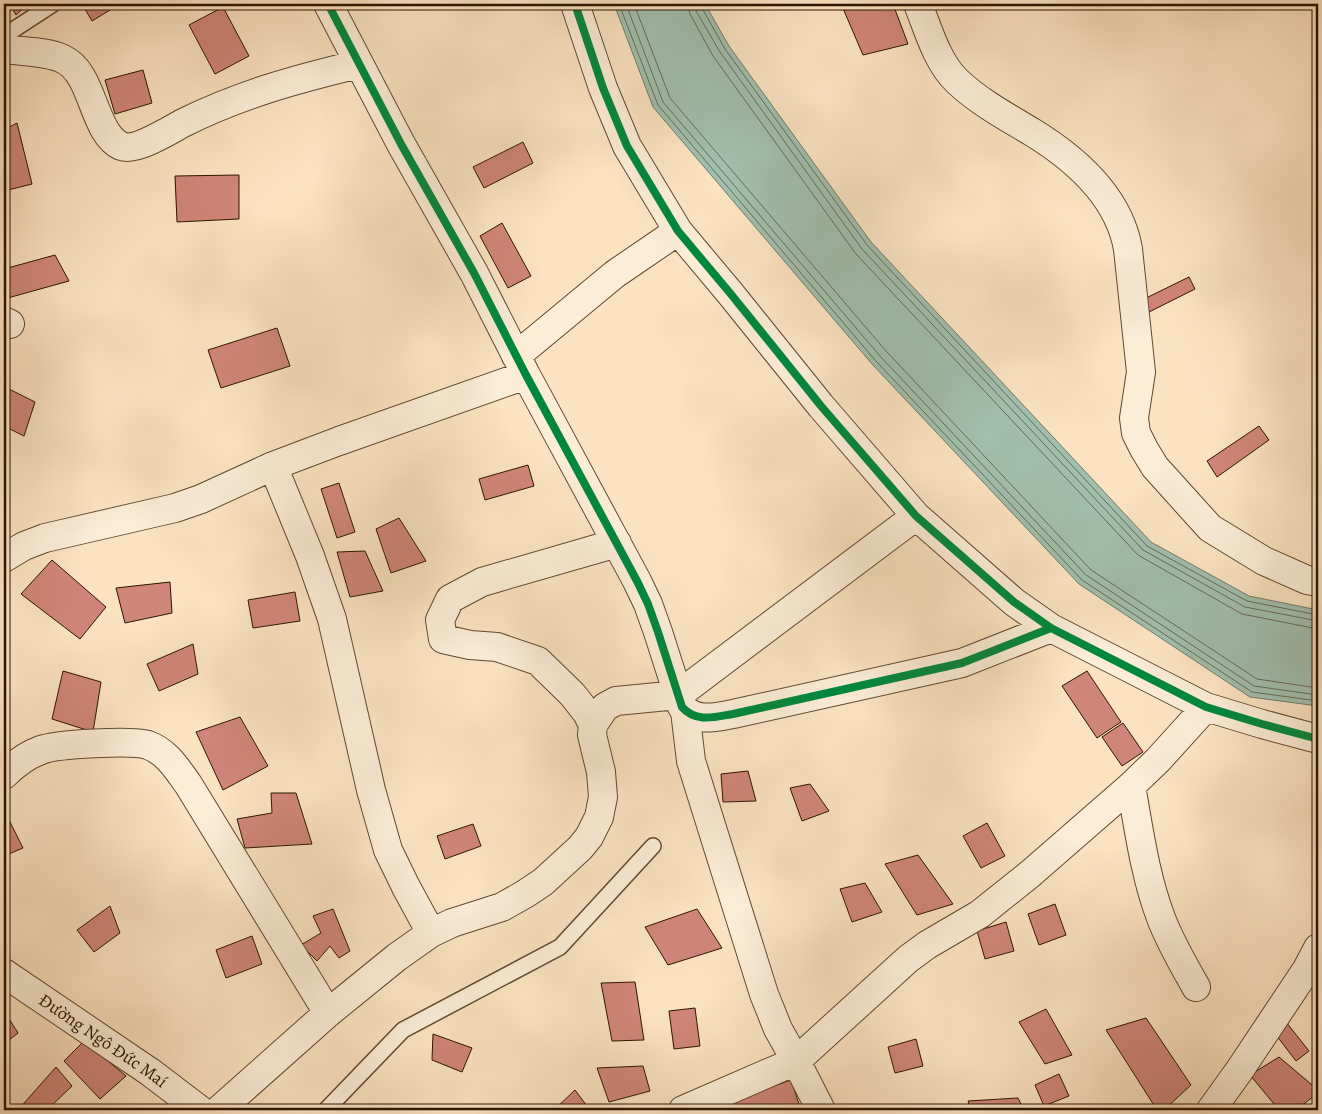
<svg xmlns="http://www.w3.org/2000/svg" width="1322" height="1114" font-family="Alegreya,serif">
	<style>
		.water { fill: #a0bfad; stroke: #727b68 }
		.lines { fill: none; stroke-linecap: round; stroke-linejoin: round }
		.shore { stroke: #666a56; stroke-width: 1 }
		.building { fill: #d0857a; stroke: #2c1400 }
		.service-casing { stroke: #604830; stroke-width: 18 }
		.minor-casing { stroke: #604830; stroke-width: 30 }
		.tertiary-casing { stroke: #604830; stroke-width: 30 }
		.service { stroke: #fcedd7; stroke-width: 15 }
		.minor { stroke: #fcedd7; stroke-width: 28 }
		.tertiary { stroke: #fcedd7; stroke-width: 28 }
		.cycleway-casing { stroke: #fcedd7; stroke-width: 11 }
		.cycleway { stroke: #00873e; stroke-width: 8 }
		.labels { text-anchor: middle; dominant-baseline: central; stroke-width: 4.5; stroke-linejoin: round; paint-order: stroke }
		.street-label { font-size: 18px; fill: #2c1400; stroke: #fcedd7 }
	</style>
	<rect width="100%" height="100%" fill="#fbe3c2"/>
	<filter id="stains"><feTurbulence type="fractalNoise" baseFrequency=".004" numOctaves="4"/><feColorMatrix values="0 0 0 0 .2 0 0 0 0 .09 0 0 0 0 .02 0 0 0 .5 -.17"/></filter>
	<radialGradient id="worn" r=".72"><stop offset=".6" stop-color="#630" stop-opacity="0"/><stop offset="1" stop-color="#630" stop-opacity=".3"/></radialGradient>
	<path class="water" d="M614,4H705L729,46L871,242L1151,542L1249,596L1318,610V706L1250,697L1079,584L872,364L653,107Z"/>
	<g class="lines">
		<path class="shore" d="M619,4L658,105L875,360L1082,580L1252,692L1318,701
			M626,4L663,102L880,356L1086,575L1254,686L1318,695
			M634,4L670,98L886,351L1091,570L1257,679L1318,688
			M687,4L690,14L713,56L856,254L1138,555L1242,614L1318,629
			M695,4L696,11L720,52L862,249L1143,550L1245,607L1318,621
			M701,4L702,8L725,49L867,245L1147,546L1247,601L1318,615"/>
	</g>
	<path class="building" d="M10,4H28L16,15Z
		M82,4H120L92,21Z
		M846,4H893L908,44L863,55L842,6Z
		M223,7L249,56L215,74L189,25Z
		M143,70L152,103L115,114L105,80Z
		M17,123L32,184L4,191V130Z
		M523,142L533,163L484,188L473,167Z
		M239,175V219L177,222L175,176Z
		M502,223L531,276L508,288L480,236Z
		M55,255L69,281L4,299V269Z
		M1189,277L1195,289L1147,313L1140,301Z
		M277,328L290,366L221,388L208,350Z
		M7,388L35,402L24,436L4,426V392Z
		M1259,426L1269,440L1217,477L1207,461Z
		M528,465L534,486L485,500L479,479Z
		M339,483L355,532L337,538L321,489Z
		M399,518L426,561L391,573L376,529Z
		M365,551L383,591L350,597L337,552Z
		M52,560L106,607L80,639L21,594Z
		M170,582L172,613L125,623L116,588Z
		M295,592L300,621L253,628L248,600Z
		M193,644L198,674L159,691L147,664Z
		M63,671L101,682L93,732L52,719Z
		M1087,671L1121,722L1097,738L1062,686Z
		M240,717L268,766L223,790L196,732Z
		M1123,723L1143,752L1122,766L1102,737Z
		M748,771L756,801L723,802L721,774Z
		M810,784L829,811L802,821L790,788Z
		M271,793H296L312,844L245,848L237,819L272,813Z
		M8,818L23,848L4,856V820Z
		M987,823L1005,856L981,868L963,836Z
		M473,824L481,846L445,859L437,836Z
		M918,855L953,904L917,915L885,864Z
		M865,883L882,912L852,922L840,889Z
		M1055,904L1066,935L1039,945L1028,914Z
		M110,906L120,933L94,952L77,930Z
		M333,909L350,951L339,958L330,946L317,961L301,945L321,933L313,916Z
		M697,909L722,948L668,965L645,927Z
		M1006,922L1014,951L985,959L977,931Z
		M252,936L262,964L226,978L216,950Z
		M635,982L644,1040L612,1041L601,983Z
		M695,1008L700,1046L674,1049L669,1011Z
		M1046,1009L1072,1055L1045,1064L1019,1022Z
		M6,1014L18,1033L4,1044V1015Z
		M1146,1018L1191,1085L1164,1110H1157L1106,1030Z
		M1286,1022L1309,1051L1296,1061L1273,1031Z
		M433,1034L472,1048L462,1072L432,1060Z
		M916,1039L923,1066L895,1073L888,1047Z
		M84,1041L126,1076L100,1099L64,1061Z
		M1279,1057L1318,1090V1093L1296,1110H1279L1250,1075Z
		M643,1066L650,1091L609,1102L597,1068Z
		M56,1067L72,1086L47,1110H18Z
		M1059,1074L1069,1096L1044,1106L1035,1085Z
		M791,1080L801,1110H736L733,1100Z
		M575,1090L590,1110H554Z
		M1018,1098L1024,1110H971L968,1101Z"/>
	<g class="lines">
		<defs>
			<path id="service" d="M4,36L53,4
				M326,1110L403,1030L560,947L653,846"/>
			<path id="minor" d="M328,4L401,144L474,273L526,375L637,581L648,604L658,632L682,707C696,723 715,717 733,714L962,663L1051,628
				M575,4L603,88L627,146L678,231L730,293L821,406L916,516L1014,602L1051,628L1206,707L1262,724L1318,739
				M918,4C928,29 937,62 957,81C979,102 1007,117 1032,132C1076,159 1119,197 1128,249L1141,372L1134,418L1136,433L1144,449L1155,467L1210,528L1264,561L1307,580L1318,582
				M4,49C23,52 46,51 63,59C94,73 92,132 121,146C135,152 170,130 183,123C241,94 297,79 359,64
				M4,321L10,324
				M516,356L615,274L678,231
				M273,466L310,556L332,619L371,790L388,850L406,887L431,933
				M4,558L24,546L45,538L175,508L201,499L273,466L339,441L526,375
				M685,711L691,761L764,994L778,1029L796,1061L821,1110
				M593,725L587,713L572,694L538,661L497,647L470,645L443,639L440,620L450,599L482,582L617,543
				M4,775C14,765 27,755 41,750C56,744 133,740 148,745C167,752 177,769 188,784L328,1013
				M1131,786C1139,830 1145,876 1161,918C1170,942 1183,964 1196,987
				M219,1110L328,1013L397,957L431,933L452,923L502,907L525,894L543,882L580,848L589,837L599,817L603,797L601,772L592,735L593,725L605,707L616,701L678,695L916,516
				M683,1110L796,1061L908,959L927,945L980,914L1030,874L1131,786L1158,760L1206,707
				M1211,1110L1239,1071L1307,969L1318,948"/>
			<g id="tertiary">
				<path id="s1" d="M4,973L150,1072L200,1110"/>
			</g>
		</defs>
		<use href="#service" class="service-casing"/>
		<use href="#minor" class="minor-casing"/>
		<use href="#tertiary" class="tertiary-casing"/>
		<use href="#service" class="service"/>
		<use href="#minor" class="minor"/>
		<use href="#tertiary" class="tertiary"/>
		<defs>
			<path id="cycleway" d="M328,4L401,144L474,273L526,375L637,581L648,604L658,632L682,707C696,723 715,717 733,714L962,663L1051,628
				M575,4L603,88L627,146L678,231L730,293L821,406L916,516L1014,602L1051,628L1206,707L1262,724L1318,739"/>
		</defs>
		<use href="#cycleway" class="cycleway-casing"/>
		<use href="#cycleway" class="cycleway"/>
	</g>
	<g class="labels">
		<g class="street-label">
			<text stroke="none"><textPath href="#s1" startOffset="120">Đường Ngô Đức Maí</textPath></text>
		</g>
	</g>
	<rect width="1322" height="1114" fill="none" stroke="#fbe3c2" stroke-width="20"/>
	<rect x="5" y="5" width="1312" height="1104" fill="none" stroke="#2c1400" stroke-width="2.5"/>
	<rect x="10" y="10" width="1302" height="1094" fill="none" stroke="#2c1400"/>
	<rect width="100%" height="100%" filter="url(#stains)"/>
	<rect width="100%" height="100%" fill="url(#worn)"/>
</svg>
